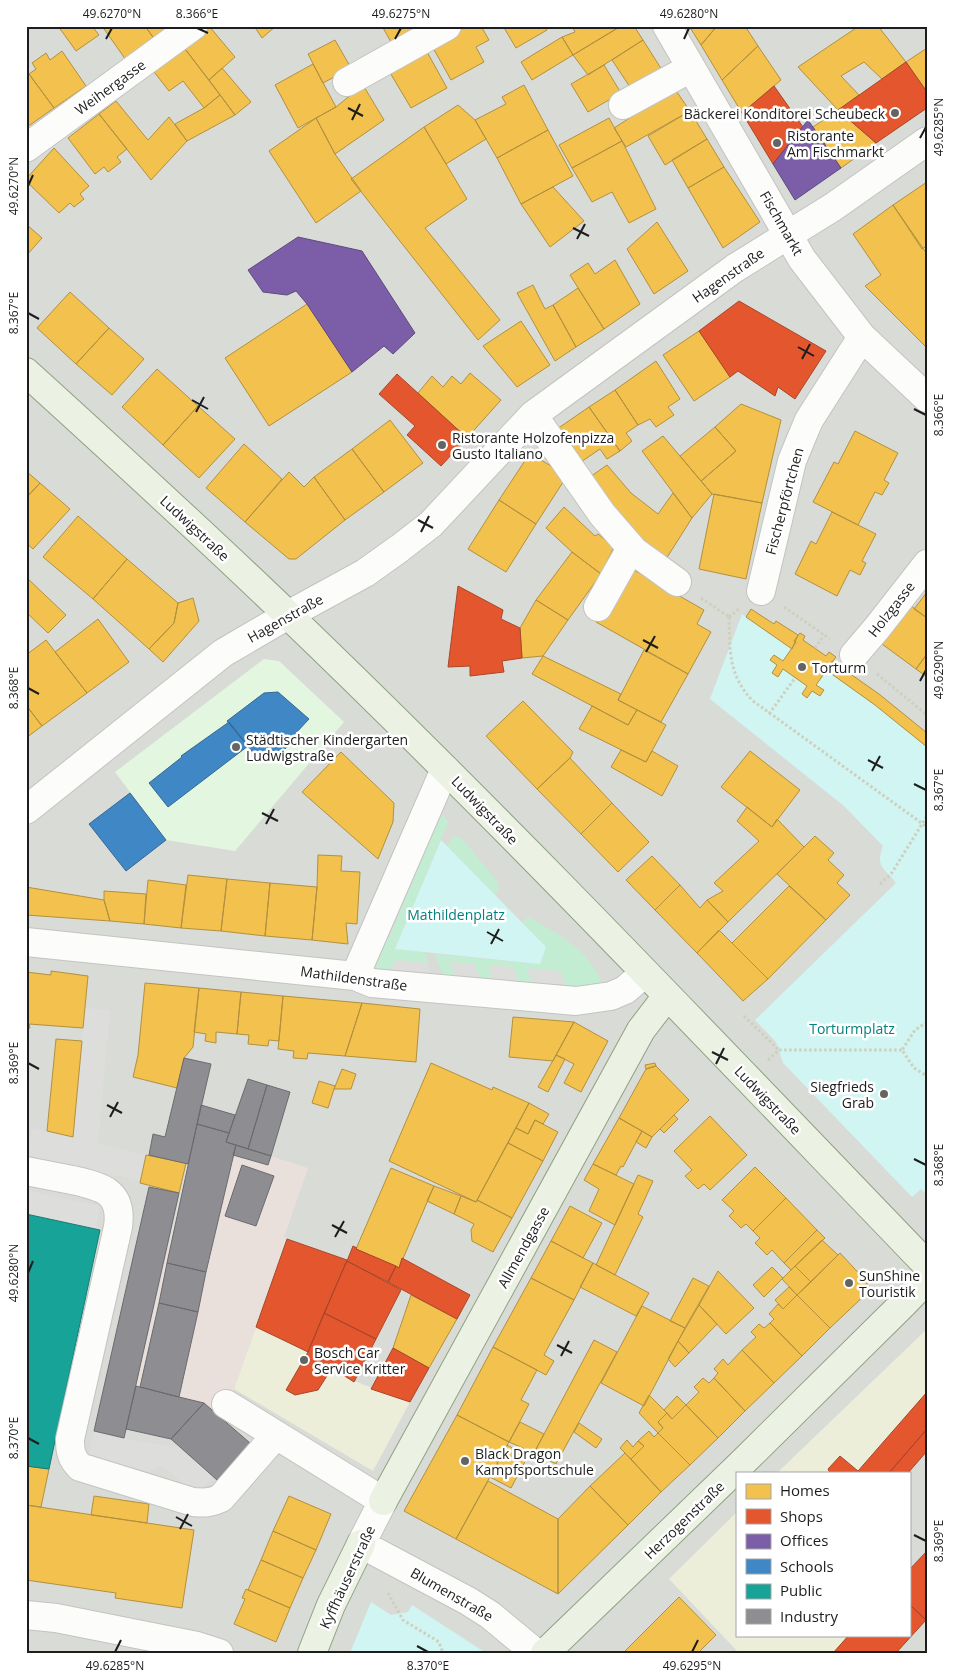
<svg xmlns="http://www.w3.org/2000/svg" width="953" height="1679" font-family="'Open Sans',sans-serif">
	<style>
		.residential { fill: #d9dbd7; fill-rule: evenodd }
		.commercial { fill: #edeed9 }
		.industrial { fill: #e9e0dc }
		.education { fill: #e3f6e0 }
		.grass { fill: #c3edd2 }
		.park { fill: #d0f5f2 }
		.parking { fill: #dddedb }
		.homes { fill: #f2c14e; stroke: #b2903f }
		.shops { fill: #e4572e; stroke: #a84629 }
		.offices { fill: #7b5ea7; stroke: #5f4a7e }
		.schools { fill: #3f88c5; stroke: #356893 }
		.public { fill: #17a398; stroke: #197b73 }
		.industry { fill: #8d8d92; stroke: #6b6b6f }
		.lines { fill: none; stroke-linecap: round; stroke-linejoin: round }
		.minor-casing { stroke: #c3c4c1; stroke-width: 30 }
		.major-casing { stroke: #8fa282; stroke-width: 30 }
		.path { stroke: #cfcfbd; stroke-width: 3; stroke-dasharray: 2.5 2.5; stroke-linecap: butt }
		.minor { stroke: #fcfcfb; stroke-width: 28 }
		.major { stroke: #ebf1e3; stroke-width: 28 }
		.ticks { fill: none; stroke: #1d1d1d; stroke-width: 2 }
		.poi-dot { fill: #646563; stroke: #fff; stroke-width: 2 }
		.labels { text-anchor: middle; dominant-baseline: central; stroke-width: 5; stroke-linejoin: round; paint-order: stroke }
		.street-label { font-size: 14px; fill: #1d1d1d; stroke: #fff }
		.poi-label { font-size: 14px; fill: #1d1d1d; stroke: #fff; text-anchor: start }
		.park-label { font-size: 14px; fill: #048281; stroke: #fff }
		.neatline { fill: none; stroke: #1d1d1d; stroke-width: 2 }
		.ticks-label { font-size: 12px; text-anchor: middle; fill: #1d1d1d }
	</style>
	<rect width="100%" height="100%" fill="#e8ece5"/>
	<path class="residential" d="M26,26H927V1653H26ZM737,1473H909V1635H737Z"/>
	<path class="commercial" d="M287,1239L347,1260V1261L401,1290L354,1381L410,1402L373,1471L234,1389Z
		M927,1329V1451L908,1473H777Z
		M737,1512V1635H849L833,1653H739L669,1579Z"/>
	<path class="industrial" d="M197,1124L229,1133L236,1145L308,1168L284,1237L287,1239L256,1327L234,1389L219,1416L204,1403L136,1386Z"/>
	<path class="education" d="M264,659L279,661L344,722L235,851L166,840L115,772Z"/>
	<path class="grass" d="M441,812L448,822L395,949L422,952L427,955L428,963L397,960L384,975L374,974L369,960L379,938H389Z
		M454,836L462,839L497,881L499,888L495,895L447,847Z
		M528,917C554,932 576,942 594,968C598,973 601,979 600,986L569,991L527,969L534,988L521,987L488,965L495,984H483L450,962L456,981L445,980L435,954L540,964L546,947L522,923Z"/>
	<path class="park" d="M742,614L792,649L783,661L774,655L770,660L777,665L772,673L783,669L807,686L802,694L807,698L812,691L820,696L824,690L816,685L826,670L875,705L927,747V1194L921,1189L912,1197L783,1063L776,1042L755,1020L896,883C884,868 875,867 883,846L844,806L710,699Z
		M441,840L546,947L540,964L395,949Z
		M371,1602L391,1615L408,1612L412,1605L486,1653H350Z"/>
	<path class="parking" d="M397,960L428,963L432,979L384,975Z
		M450,962L474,964L483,984L456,981Z
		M488,965L513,967L521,987L495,984Z
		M527,968L560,971L569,991L534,988Z
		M85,1008L110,1010L98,1143L146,1155L140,1181L26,1155L32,1128L73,1137Z
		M26,1190L100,1206L96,1229L26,1214Z
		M94,1431L153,1444L179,1446L213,1476L196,1495L162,1465L147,1471L88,1458Z"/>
	<path class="homes" d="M58,26H92L99,35L76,51Z
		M102,26H145L155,40L126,60Z
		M145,26H173L155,40Z
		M209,26L235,57L209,80L182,45Z
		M254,26H276L262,38Z
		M382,26H420L391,42Z
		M467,26H481L489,40L476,47L484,62L451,80L432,46Z
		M503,26H545L547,30L516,48Z
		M572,26H621L573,55L562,37L575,32Z
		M621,26H634L643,40L588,75L573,55Z
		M689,26H717L701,45Z
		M717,26H745L758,46L722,80L701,45Z
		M859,26H878L906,62L882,79L864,62L841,76L859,95L838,110L798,67Z
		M562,37L573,55L532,80L521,62Z
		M335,40L351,68L323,83L308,54Z
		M643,40L662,70L632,90L612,60Z
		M182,45L220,95L204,108L183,81L169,91L151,68Z
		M758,46L781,80L742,113L722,80Z
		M927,48V92L906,62Z
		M426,50L447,88L411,108L389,71Z
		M62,51L86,86L54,108L29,74L36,69L32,63L46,53L50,60Z
		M313,64L336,107L298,128L275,85Z
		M604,65L621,93L588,112L571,84Z
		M222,68L251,102L235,115L209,80Z
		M29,74L54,108L30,125H26V76Z
		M670,82L690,111L626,147L614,128L642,110Z
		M363,85L384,120L335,154L316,118L336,107Z
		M524,85L548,130L497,158L475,120L506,104L502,97Z
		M220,95L235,115L187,141L175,124L204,108Z
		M116,101L148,140L169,117L187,141L151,180L99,114Z
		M458,105L475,120L486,139L446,164L424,127Z
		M838,110L876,143L841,168L813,127Z
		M690,111L707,139L665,165L648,136Z
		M99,114L127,149L117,157L121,162L108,172L104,167L95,174L68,138Z
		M316,118L335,154L361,191L316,223L269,151Z
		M609,118L622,141L572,168L559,145Z
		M424,127L467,199L425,228L500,320L478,340L351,179Z
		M548,130L573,176L521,204L497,158Z
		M707,139L724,167L688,188L672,160Z
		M622,141L656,209L629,223L612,192L592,202L572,168Z
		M54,148L89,186L80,194L84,199L74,207L70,203L59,213L26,181V179Z
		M724,167L760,222L723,248L688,188Z
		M927,182V246L922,249L893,205Z
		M553,187L584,221L550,247L521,204Z
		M893,205L927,254V348L865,286L881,275L853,234Z
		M657,222L688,271L654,294L627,249Z
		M26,224L42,238L26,256Z
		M615,260L640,304L604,329L570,275L588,263L595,274Z
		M533,285L545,309L553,305L576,347L555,361L517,293Z
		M578,288L604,329L576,347L553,305Z
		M70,292L109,328L76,364L37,328Z
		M307,304L352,372L269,426L225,358Z
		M521,321L550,365L517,387L483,346Z
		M109,328L144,359L112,395L76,364Z
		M699,331L730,377L694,401L663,355Z
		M656,361L680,399L668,407L674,415L656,427L650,419L638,425L615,390Z
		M157,369L198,406L163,445L122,407Z
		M470,373L501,400L467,438L418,393L432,376L443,387L452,376L461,384Z
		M615,390L638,425L626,433L632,441L620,451L589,407Z
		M741,404L781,420L762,503L712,494L701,481L736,451L715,427Z
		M198,406L235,439L199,478L163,445Z
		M589,407L620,451L607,459L600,449L581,462L557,429Z
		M390,420L423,463L384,492L352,449Z
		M715,427L736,451L701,481L680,456Z
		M855,431L898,453L884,480L889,483L882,495L875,492L858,525L813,502L834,462L838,464Z
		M663,436L712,494L692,518L642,451Z
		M244,444L282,479L245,522L206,488Z
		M352,449L384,492L345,520L314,477Z
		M530,453L567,476L536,524L499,500Z
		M607,465L631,493L658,514L673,493L692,518L666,559L639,541L587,479Z
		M26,471L40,483L26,498Z
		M289,472L304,487L314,477L345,520L296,559H289L245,522Z
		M40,483L70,509L33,549L26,543V498Z
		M714,494L762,503L746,579L699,569Z
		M499,500L536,524L506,572L468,549Z
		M564,507L595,536L598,534L614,547L601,574L572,552L546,528Z
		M832,512L876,534L862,561L866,563L860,575L850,570L837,596L795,574L811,541L816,544Z
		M78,516L127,559L93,599L43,557Z
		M572,552L601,574L568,620L536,600Z
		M127,559L178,603L174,623L149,649L93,599Z
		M627,566L704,610L697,624L711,632L688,674L596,622Z
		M26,577L66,615L48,633L26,612Z
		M927,592V618L914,609Z
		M193,598L199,621L163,662L149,649L174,623L178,603Z
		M536,600L568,620L543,656L522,658L520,628Z
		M910,605L927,618V654L916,669L882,644Z
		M751,609L774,624L776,621L798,635L792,649L746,617Z
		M98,619L129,662L87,693L55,652Z
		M800,633L805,636L803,640L826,656L829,652L836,657L816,685L824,690L820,696L812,691L807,698L802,694L807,686L783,669L778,677L772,673L777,665L770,660L774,655L783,661L796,642L794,641Z
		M46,640L87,693L42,726L26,705V655Z
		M644,650L688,674L661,722L618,700Z
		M927,654V677L916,669Z
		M543,656L621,694L618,700L637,710L628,725L532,674Z
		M832,661L879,694L927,733V747L875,705L826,670Z
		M523,701L573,752L570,758L537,789L486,736Z
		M26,705L42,726L26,738Z
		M592,706L628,725L637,710L666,725L646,762L579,729Z
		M621,750L646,762L652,751L678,766L662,796L611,767Z
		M750,751L800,790L772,827L721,787Z
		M341,752L394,803L393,822L378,859L302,792Z
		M570,758L612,803L581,834L537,789Z
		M612,803L649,842L618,872L581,834Z
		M747,807L772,827L777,819L804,847L728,922L707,900L723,891L714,883L759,841L737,821Z
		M815,836L834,853L828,860L844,875L837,883L850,895L826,920L777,874Z
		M318,855L342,856L341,871L360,872L357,924L346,923L348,944L312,940L317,887Z
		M652,856L680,885L655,910L626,880Z
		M188,875L227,879L221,931L181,928Z
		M227,879L270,883L265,936L221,931Z
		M148,880L186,885L181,928L144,924Z
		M270,883L317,887L312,940L265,936Z
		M680,885L700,908L707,900L728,922L697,953L655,910Z
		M789,886L826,920L768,979L732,943Z
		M26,887L104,900L110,921L26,915Z
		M104,891L146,894L144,924L110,921L104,900Z
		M719,930L768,979L743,1001L697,953Z
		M51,971L88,976L83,1028L29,1024L30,1028L26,1029V972L51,975Z
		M145,983L199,988L193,1047L184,1058L177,1088L133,1077L138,1055Z
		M199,988L241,992L237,1034L216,1032V1043L205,1041L206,1034L194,1032Z
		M241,992L283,996L279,1041L269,1040L268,1046L248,1044L249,1035L237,1034Z
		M283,996L362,1003L345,1056L308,1053L307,1059L293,1058L294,1051L278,1049Z
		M362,1003L420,1009L416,1062L345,1056Z
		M513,1017L574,1022L553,1061L509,1057Z
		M574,1022L608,1041L581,1092L564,1083L574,1064L556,1055Z
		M56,1039L82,1041L73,1137L47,1131Z
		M556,1055L565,1059L548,1092L538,1087Z
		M431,1063L492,1090L493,1087L529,1103L476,1202L389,1161Z
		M655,1063L656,1066L646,1069L645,1065Z
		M656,1066L689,1100L652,1137L619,1118L646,1069Z
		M342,1069L356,1074L351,1089H334Z
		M319,1081L335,1086L328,1108L312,1103Z
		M529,1103L549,1114L543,1124L535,1120L528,1134L516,1128Z
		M674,1115L678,1119L664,1133L660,1129Z
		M710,1116L747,1155L710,1190L704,1184L698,1189L685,1176L692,1170L674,1151Z
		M619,1118L642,1131L623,1167L621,1166L616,1175L593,1164Z
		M535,1120L558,1132L543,1161L508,1143L516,1128L528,1134Z
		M642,1131L652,1137L646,1148L636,1142Z
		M508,1143L543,1161L512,1218L477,1200Z
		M146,1155L186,1163L179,1193L140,1183Z
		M593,1164L634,1184L615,1225L589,1211L599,1189L584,1180Z
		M755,1167L786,1198L753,1231L746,1224L741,1228L729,1216L734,1211L722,1200Z
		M391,1168L434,1186L399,1268L356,1249Z
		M638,1175L653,1181L638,1214L643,1217L615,1275L596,1265Z
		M434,1186L461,1196L454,1214L427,1201Z
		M461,1196L476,1202L477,1200L512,1218L493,1252L472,1241L471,1230L474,1224L454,1214Z
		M786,1198L817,1230L784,1263L772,1250L767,1255L755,1243L760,1238L753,1231Z
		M570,1206L602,1223L583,1258L551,1241Z
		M817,1230L825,1238L791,1270L784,1263Z
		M822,1240L838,1255L811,1282L795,1266Z
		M551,1241L593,1263L574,1300L531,1278Z
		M840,1253L867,1282L866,1294L830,1328L797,1295Z
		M593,1263L649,1293L636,1316L580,1287Z
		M795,1266L811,1282L797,1295L782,1279Z
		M772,1267L783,1278L764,1297L753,1285Z
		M718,1271L754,1308L726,1334L699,1305Z
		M531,1278L574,1300L544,1355L554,1361L546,1375L493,1347Z
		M693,1278L709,1286L685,1328L670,1321Z
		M789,1287L797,1295L783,1309L775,1300Z
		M411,1295L457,1319L429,1368L393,1348Z
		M797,1295L830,1328L802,1356L770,1323L774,1319L769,1314L778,1304L783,1309Z
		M699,1305L717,1324L689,1353L678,1341Z
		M642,1306L685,1328L644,1406L601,1383Z
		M770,1323L802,1356L774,1383L742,1350L756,1337L751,1332L759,1324L764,1328Z
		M594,1340L617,1352L556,1464L534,1453Z
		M678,1341L689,1353L675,1367L668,1359Z
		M493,1347L537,1370L521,1400L529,1404L509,1442L457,1415Z
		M742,1350L774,1383L745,1411L714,1378L718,1373L714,1369L723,1359L728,1365Z
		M703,1378L709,1383L714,1378L745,1411L718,1438L686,1405L699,1392L694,1387Z
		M649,1395L667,1413L658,1422L663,1428L658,1433L639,1413Z
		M677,1396L686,1405L672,1419L664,1410Z
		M686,1405L718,1438L690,1465L658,1433L663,1428L658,1422L667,1413L672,1419Z
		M457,1415L509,1442L456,1539L404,1511Z
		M520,1422L544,1434L534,1453L509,1442Z
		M579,1423L602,1439L596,1448L574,1432Z
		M649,1431L654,1437L658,1433L690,1465L661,1492L631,1459L644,1446L638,1441Z
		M627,1440L633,1447L638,1441L644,1446L631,1459L620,1448Z
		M507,1445L528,1456L511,1488L490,1477Z
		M625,1453L661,1492L628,1525L590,1486Z
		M26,1466L49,1469L41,1507L26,1505Z
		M488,1481L558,1519V1594L456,1539Z
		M590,1486L628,1525L558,1594V1519Z
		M94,1496L149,1504L147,1523L91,1515Z
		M289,1496L331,1514L316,1550L273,1531Z
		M26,1505L194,1530L182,1608L115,1598L116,1593L26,1580Z
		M273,1531L316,1550L303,1578L261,1560Z
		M261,1560L303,1578L290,1608L248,1590Z
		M246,1589L290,1608L276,1642L234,1624L245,1599L242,1598Z
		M679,1597L716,1635L698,1653H623Z"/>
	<path class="shops" d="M906,62L927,92V108L876,143L838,110Z
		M774,86L803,127L773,164L742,113Z
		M739,301L826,351L795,399L778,387L775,396L738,371L730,377L699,331Z
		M397,374L467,438L441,466L407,435L415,426L379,394Z
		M458,586L503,610L501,619L520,628L522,658L502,661L504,672L470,676V666L448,667Z
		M287,1239L347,1260L308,1352L256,1327Z
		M353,1246L357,1248L356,1249L396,1266L388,1282L347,1261Z
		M402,1258L470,1295L457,1319L388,1282L396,1266L399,1268Z
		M347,1261L401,1290L376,1339L324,1313Z
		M324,1313L376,1339L354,1382L332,1368L318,1390L295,1395L286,1390L308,1352Z
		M393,1348L429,1368L410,1402L371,1389Z
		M927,1392V1429L889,1473H830L828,1469L840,1456L858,1471Z
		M927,1429V1451L908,1473H889Z
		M927,1551V1621L909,1604V1570Z
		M909,1604L926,1620L896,1653H833L849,1635H909Z"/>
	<path class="offices" d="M808,120L841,168L795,200L773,164Z
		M298,237L362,251L415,333L393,354L384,346L352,372L307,304L296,291L287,295L263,292L248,270Z"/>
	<path class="schools" d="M278,692L309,719L294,735L297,737L280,754L274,750L260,761L227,721L264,693Z
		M229,722L248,746L168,807L149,783L182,757L181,756Z
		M130,793L166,840L126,871L89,824Z"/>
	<path class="public" d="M26,1214L100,1230L49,1469L26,1466Z"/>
	<path class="industry" d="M184,1058L211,1064L188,1164L149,1155L153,1134L165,1137Z
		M248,1079L267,1085L248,1149L226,1142Z
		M267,1085L290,1092L271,1156L248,1149Z
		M201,1105L235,1115L229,1133L197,1124Z
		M197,1124L229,1133L226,1142L236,1145L206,1272L167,1263Z
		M236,1145L271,1156L268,1165L233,1155Z
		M242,1165L274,1176L256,1226L225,1216Z
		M149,1187L179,1193L124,1438L94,1431Z
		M167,1263L206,1272L198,1312L159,1303Z
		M159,1303L198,1312L179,1397L140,1387Z
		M136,1386L179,1397L204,1403L171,1439L126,1429Z
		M204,1403L250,1443L217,1480L171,1439Z"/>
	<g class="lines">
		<defs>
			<path id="minor" d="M667,26L802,259L862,337L927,398
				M347,82L447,26
				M623,105L691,68
				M26,148L193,26
				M533,415L602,514L634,551L677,582
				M761,591L792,461L801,439L809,420L862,337
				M598,607L631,548
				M854,655L877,628L927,564
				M26,810L223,653L288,615L365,573L400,548L431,524L533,415L735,268L833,207L927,141
				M26,942L355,976L372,983L576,1001L611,996L625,990L645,973
				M355,976L445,769
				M26,1171C41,1174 57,1177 72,1180C102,1187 123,1191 118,1227L70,1439C70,1451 71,1458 80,1467L193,1502C204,1503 211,1503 221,1498L276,1435
				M226,1404L383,1501L361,1544L468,1601L490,1615L536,1653
				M26,1615L56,1618L197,1646L219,1653"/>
			<path id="major" d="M26,372C114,452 202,532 288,615C507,825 716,1046 927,1265
				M383,1501L641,1030L667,996
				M312,1653L331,1605L361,1544
				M545,1653L742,1463L903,1304L927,1279"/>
		</defs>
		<use href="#minor" class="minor-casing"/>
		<use href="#major" class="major-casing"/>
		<path class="path" d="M701,598L729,617
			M784,607L830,639
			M729,617C730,651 728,675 753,701L927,827
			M729,617L739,609
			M815,648L824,635
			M877,674L927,715
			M769,714L795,678
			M880,884L891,874L927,816
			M744,1016L779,1050
			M927,1022L915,1030L902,1050L914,1068L927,1076
			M768,1060L779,1050H902
			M388,1593L403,1620L439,1642L443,1653"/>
		<use href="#minor" class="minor"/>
		<use href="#major" class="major"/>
	</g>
	<path class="ticks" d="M197,28L208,33M106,39L112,28M395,39L401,28M684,39L689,28M348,108L363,116M352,120L360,104M920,138L926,127M28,186L33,175M573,228L589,236M577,239L585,224M28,313L39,319M798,347L814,356M802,359L810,344M192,400L208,409M914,409L926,415M196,412L204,397M418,520L433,528M421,532L429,516M643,640L658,648M646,652L655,636M920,681L926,670M28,688L39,694M868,760L883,768M872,771L880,756M914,784L926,790M262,813L278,821M266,824L274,809M487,932L503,941M491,944L499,929M712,1052L728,1060M28,1063L39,1069M716,1064L724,1048M107,1105L122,1113M110,1117L118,1102M914,1159L926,1165M332,1225L347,1233M335,1237L344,1221M28,1273L33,1261M557,1345L572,1353M561,1356L569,1341M28,1438L39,1444M176,1517L192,1526M180,1529L188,1514M914,1535L926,1541M417,1646L428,1652M115,1652L121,1640M692,1652L698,1640"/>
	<g class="poi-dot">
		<circle cx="895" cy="113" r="5"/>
		<circle cx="777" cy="143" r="5"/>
		<circle cx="442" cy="445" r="5"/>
		<circle cx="802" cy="667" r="5"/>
		<circle cx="236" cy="747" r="5"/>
		<circle cx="884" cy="1094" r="5"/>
		<circle cx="849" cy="1283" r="5"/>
		<circle cx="304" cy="1360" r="5"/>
		<circle cx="465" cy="1461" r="5"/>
	</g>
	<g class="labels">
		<g class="street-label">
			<text transform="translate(110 87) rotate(-36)">Weihergasse</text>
			<text transform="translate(782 223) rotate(60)">Fischmarkt</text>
			<text transform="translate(728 275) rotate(-35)">Hagenstraße</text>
			<text transform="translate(784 501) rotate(-75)">Fischerpförtchen</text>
			<text transform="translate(195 528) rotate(43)">Ludwigstraße</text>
			<text transform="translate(891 609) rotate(-52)">Holzgasse</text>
			<text transform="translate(285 618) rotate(-29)">Hagenstraße</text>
			<text transform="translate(485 810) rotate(46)">Ludwigstraße</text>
			<text transform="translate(354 978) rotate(8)">Mathildenstraße</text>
			<text transform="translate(768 1100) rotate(46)">Ludwigstraße</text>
			<text transform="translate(523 1247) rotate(-61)">Allmendgasse</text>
			<text transform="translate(684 1520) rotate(-44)">Herzogenstraße</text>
			<text transform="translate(347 1577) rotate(-65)">Kyffhäuserstraße</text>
			<text transform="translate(452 1594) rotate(30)">Blumenstraße</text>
		</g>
		<g class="poi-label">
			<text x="885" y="113" text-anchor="end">Bäckerei Konditorei Scheubeck</text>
			<text x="787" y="135">Ristorante<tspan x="787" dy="16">Am Fischmarkt</tspan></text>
			<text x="452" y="437">Ristorante Holzofenpizza<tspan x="452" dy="16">Gusto Italiano</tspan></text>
			<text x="812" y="667">Torturm</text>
			<text x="246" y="739">Städtischer Kindergarten<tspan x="246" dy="16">Ludwigstraße</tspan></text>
			<text x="874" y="1086" text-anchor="end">Siegfrieds<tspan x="874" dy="16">Grab</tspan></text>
			<text x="859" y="1275">SunShine<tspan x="859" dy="16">Touristik</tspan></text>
			<text x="314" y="1352">Bosch Car<tspan x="314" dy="16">Service Kritter</tspan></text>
			<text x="475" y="1453">Black Dragon<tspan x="475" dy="16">Kampfsportschule</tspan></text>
		</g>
		<g class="park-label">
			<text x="456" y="914">Mathildenplatz</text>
			<text x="852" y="1028">Torturmplatz</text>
		</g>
	</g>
	<rect width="953" height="1679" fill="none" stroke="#ffffff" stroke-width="55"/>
	<rect x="736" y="1472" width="175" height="165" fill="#ffffff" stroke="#a5a5a5"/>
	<rect x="746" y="1484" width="25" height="15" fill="#f2c14e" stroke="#a5a5a5"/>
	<text x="780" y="1496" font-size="15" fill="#1d1d1d">Homes</text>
	<rect x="746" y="1509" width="25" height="15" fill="#e4572e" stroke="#a5a5a5"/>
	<text x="780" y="1522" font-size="15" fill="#1d1d1d">Shops</text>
	<rect x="746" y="1534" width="25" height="15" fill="#7b5ea7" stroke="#a5a5a5"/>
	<text x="780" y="1546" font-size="15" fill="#1d1d1d">Offices</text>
	<rect x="746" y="1559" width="25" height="15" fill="#3f88c5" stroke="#a5a5a5"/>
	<text x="780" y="1572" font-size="15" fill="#1d1d1d">Schools</text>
	<rect x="746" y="1584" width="25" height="15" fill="#17a398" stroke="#a5a5a5"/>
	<text x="780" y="1596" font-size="15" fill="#1d1d1d">Public</text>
	<rect x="746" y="1609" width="25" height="15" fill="#8d8d92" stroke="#a5a5a5"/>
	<text x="780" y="1622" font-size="15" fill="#1d1d1d">Industry</text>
	<rect x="28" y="28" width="898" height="1624" class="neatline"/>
	<g class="ticks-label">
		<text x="112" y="18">49.6270°N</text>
		<text x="197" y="18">8.366°E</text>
		<text x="401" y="18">49.6275°N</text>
		<text x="689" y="18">49.6280°N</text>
		<text transform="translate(939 127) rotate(-90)" y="4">49.6285°N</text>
		<text transform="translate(14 186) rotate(-90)" y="4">49.6270°N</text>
		<text transform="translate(14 313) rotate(-90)" y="4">8.367°E</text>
		<text transform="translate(939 415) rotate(-90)" y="4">8.366°E</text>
		<text transform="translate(939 670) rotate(-90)" y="4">49.6290°N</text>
		<text transform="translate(14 688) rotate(-90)" y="4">8.368°E</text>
		<text transform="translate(939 790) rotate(-90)" y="4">8.367°E</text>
		<text transform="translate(14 1063) rotate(-90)" y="4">8.369°E</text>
		<text transform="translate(939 1165) rotate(-90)" y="4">8.368°E</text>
		<text transform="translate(14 1273) rotate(-90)" y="4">49.6280°N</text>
		<text transform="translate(14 1438) rotate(-90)" y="4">8.370°E</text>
		<text transform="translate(939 1541) rotate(-90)" y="4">8.369°E</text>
		<text x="115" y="1670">49.6285°N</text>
		<text x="428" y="1670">8.370°E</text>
		<text x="692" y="1670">49.6295°N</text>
	</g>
</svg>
